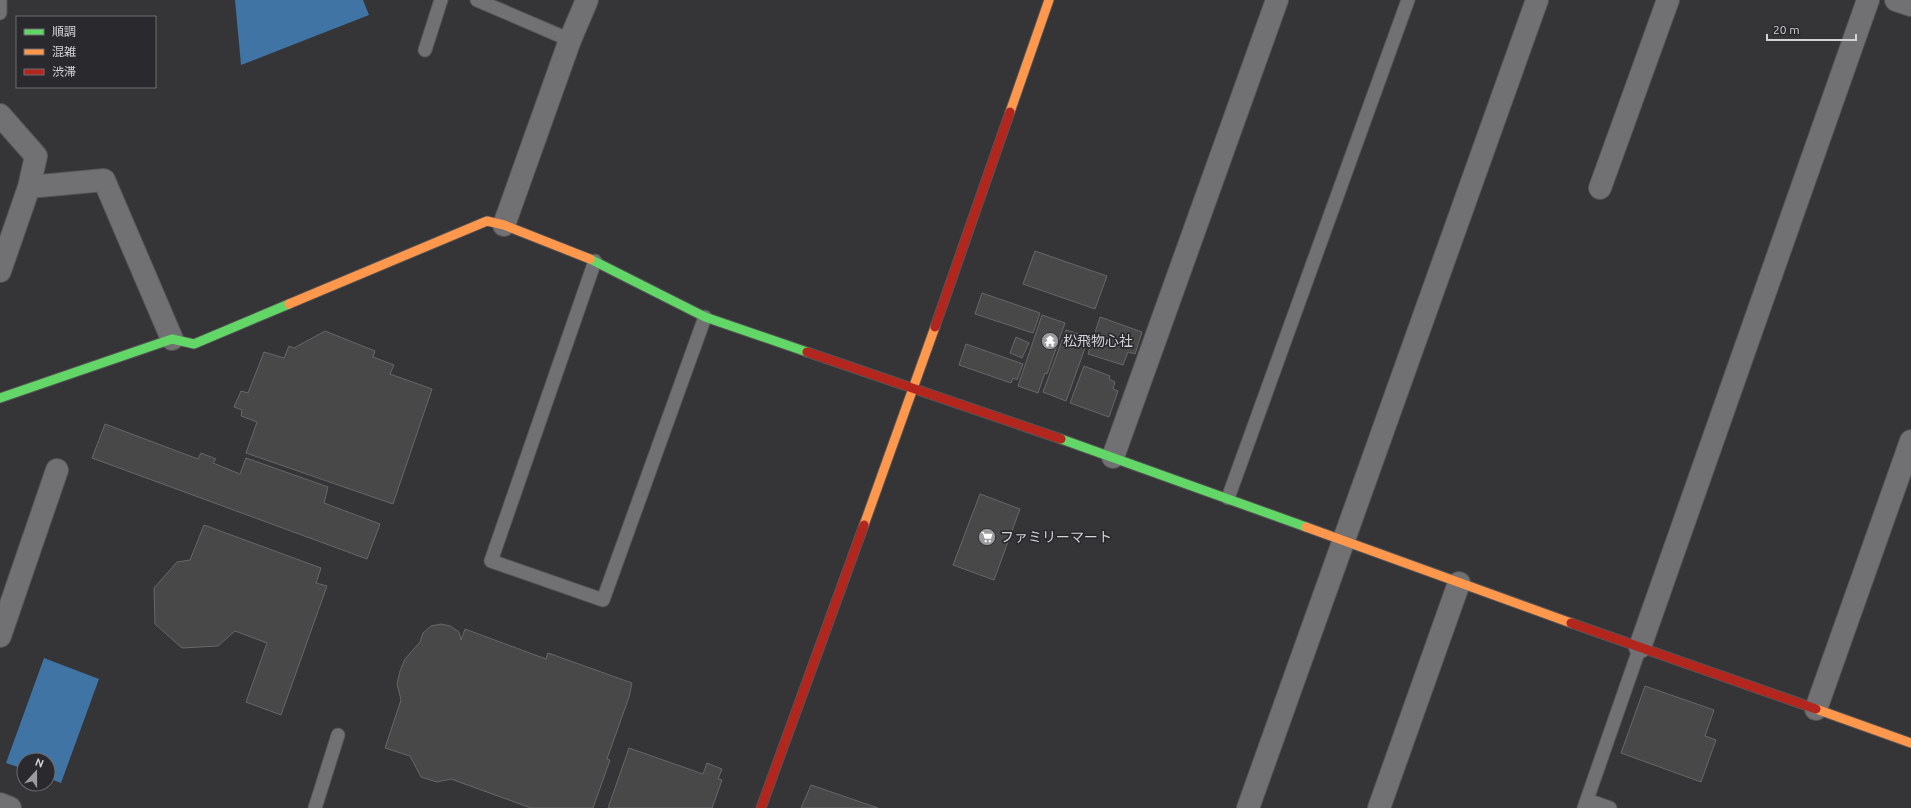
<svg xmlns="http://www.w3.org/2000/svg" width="1911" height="808" font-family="Ubuntu,'Noto Sans JP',sans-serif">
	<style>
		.water { fill: #4074a4 }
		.building { fill: #494849; stroke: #686768 }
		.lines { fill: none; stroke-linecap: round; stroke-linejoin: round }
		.lane-casing { stroke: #545355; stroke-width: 15 }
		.street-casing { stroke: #545355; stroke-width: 24 }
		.fast-casing { stroke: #545355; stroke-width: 11 }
		.slow-casing { stroke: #545355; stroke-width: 11 }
		.jam-casing { stroke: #545355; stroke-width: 11 }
		.lane { stroke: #717072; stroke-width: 13 }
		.street { stroke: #717072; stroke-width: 22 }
		.fast { stroke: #63d668; stroke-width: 9 }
		.slow { stroke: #ff974d; stroke-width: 9 }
		.jam { stroke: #b3261e; stroke-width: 9 }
		.labels { text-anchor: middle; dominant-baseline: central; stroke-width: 3.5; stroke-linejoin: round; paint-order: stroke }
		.poi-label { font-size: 14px; fill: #d3d2d5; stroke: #2a292d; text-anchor: start }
	</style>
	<rect width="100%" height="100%" fill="#353436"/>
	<path class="water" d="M235,0H363L369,15L241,65Z
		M44,658L99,679L61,783L48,778V760H24V769L6,763Z"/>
	<path class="building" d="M1035,251L1107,276L1095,309L1023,284Z
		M982,293L1040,313L1033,333L975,314Z
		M1042,315L1065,323L1047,374L1045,373L1038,393L1018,386Z
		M1100,317L1142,332L1135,354L1128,352L1123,365L1088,354Z
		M1066,330L1089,337L1066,401L1043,392Z
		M325,331L375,351L373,357L394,365L390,374L432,389L393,504L246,453L257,422L241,416L242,410L234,407L241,391L248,393L264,352L284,358L289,346L294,348Z
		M1016,337L1029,343L1022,358L1010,353Z
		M966,344L1023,364L1017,380L1013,378L1011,383L959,365Z
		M1084,366L1110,376L1109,379L1115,382L1113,389L1118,391L1109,417L1070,403Z
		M105,424L198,459L201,453L216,459L213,463L240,474L246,458L328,487L324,503L380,524L367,559L92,458Z
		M980,494L1020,509L994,580L953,565Z
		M204,525L321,568L316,583L327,586L281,715L246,702L267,643L235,631L218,646L182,648L155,624L154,588L177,562L190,560Z
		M441,624L450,626L459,632L461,640L465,629L546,659L548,653L632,683L629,697L607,759L610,760L593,808H531L451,779L437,782L421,777L410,756L385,748L401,700L397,684L400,671L405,659L420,642L423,633L431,626Z
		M1645,686L1714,710L1705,736L1716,740L1701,782L1621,753Z
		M629,748L703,774L707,763L722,769L718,779L722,780L712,808H608Z
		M811,785L878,808H801Z"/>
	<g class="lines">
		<defs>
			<path id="lane" d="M477,0L570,40
				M0,13V0
				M425,50L441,0
				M595,261L491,561L603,600L705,317
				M1228,498L1408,0
				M1587,800L1610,808
				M315,808L338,735
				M1584,808L1640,647"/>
			<path id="street" d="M1896,0L1911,5
				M0,115L36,156L29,187L0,271
				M29,187L104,180L172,339
				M1600,188L1668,0
				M504,225L570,40L587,0
				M1113,457L1277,0
				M0,636L57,470
				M1640,647L1868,0
				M1816,709L1911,441
				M0,804L10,808
				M1248,808L1537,0
				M1379,808L1459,583"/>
			<path id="fast" d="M590,259L705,317L807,352
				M0,398L172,339L194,344L289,304
				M1061,439L1306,527"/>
			<path id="slow" d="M1010,112L1049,0
				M289,304L487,221L504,225L590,259
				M864,525L935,327
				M1306,527L1571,623
				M1816,709L1911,743"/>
			<path id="jam" d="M935,327L1010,112
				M807,352L1061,439
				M1571,623L1816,709
				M761,808L864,525"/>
		</defs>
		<use href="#lane" class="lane-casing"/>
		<use href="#street" class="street-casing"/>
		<use href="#fast" class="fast-casing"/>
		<use href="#slow" class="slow-casing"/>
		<use href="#jam" class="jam-casing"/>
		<use href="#lane" class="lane"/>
		<use href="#street" class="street"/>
		<use href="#fast" class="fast"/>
		<use href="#slow" class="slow"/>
		<use href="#jam" class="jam"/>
	</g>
	<defs>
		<symbol id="temple-disc" viewBox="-11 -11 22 22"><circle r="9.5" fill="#9c9b9d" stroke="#2a292d"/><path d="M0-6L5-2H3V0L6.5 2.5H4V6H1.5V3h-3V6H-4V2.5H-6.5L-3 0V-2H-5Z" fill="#fff"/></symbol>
		<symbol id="supermarket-disc" viewBox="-11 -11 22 22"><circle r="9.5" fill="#9c9b9d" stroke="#2a292d"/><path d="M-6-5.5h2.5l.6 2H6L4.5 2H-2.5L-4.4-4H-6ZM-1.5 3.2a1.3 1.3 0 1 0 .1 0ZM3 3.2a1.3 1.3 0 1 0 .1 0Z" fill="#fff"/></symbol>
	</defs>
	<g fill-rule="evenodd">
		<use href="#temple-disc" x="1040" y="331" width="20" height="20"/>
		<use href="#supermarket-disc" x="977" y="527" width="20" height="20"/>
	</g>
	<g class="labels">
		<g class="poi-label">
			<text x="1063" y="341">松飛物心社</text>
			<text x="1000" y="537">ファミリーマート</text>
		</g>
	</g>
	<rect x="16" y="16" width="140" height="72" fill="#2a292d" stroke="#6e6d70"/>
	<rect x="24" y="29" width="20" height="6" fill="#63d668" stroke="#6e6d70"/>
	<text x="52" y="36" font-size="12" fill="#d3d2d5">順調</text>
	<rect x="24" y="49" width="20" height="6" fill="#ff974d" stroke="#6e6d70"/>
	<text x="52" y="56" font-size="12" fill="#d3d2d5">混雑</text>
	<rect x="24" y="69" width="20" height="6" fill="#b3261e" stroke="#6e6d70"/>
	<text x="52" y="76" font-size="12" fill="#d3d2d5">渋滞</text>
	<g transform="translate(36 772) rotate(21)"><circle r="19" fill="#2a292d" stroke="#6e6d70"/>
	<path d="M0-3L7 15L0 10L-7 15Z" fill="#9c9b9d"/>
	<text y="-6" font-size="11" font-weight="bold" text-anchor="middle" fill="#d3d2d5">N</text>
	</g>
	<path d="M1767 34v6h89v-6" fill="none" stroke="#d3d2d5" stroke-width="2"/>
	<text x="1773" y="34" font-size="12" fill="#d3d2d5" stroke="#2a292d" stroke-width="3" paint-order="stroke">20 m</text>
</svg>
